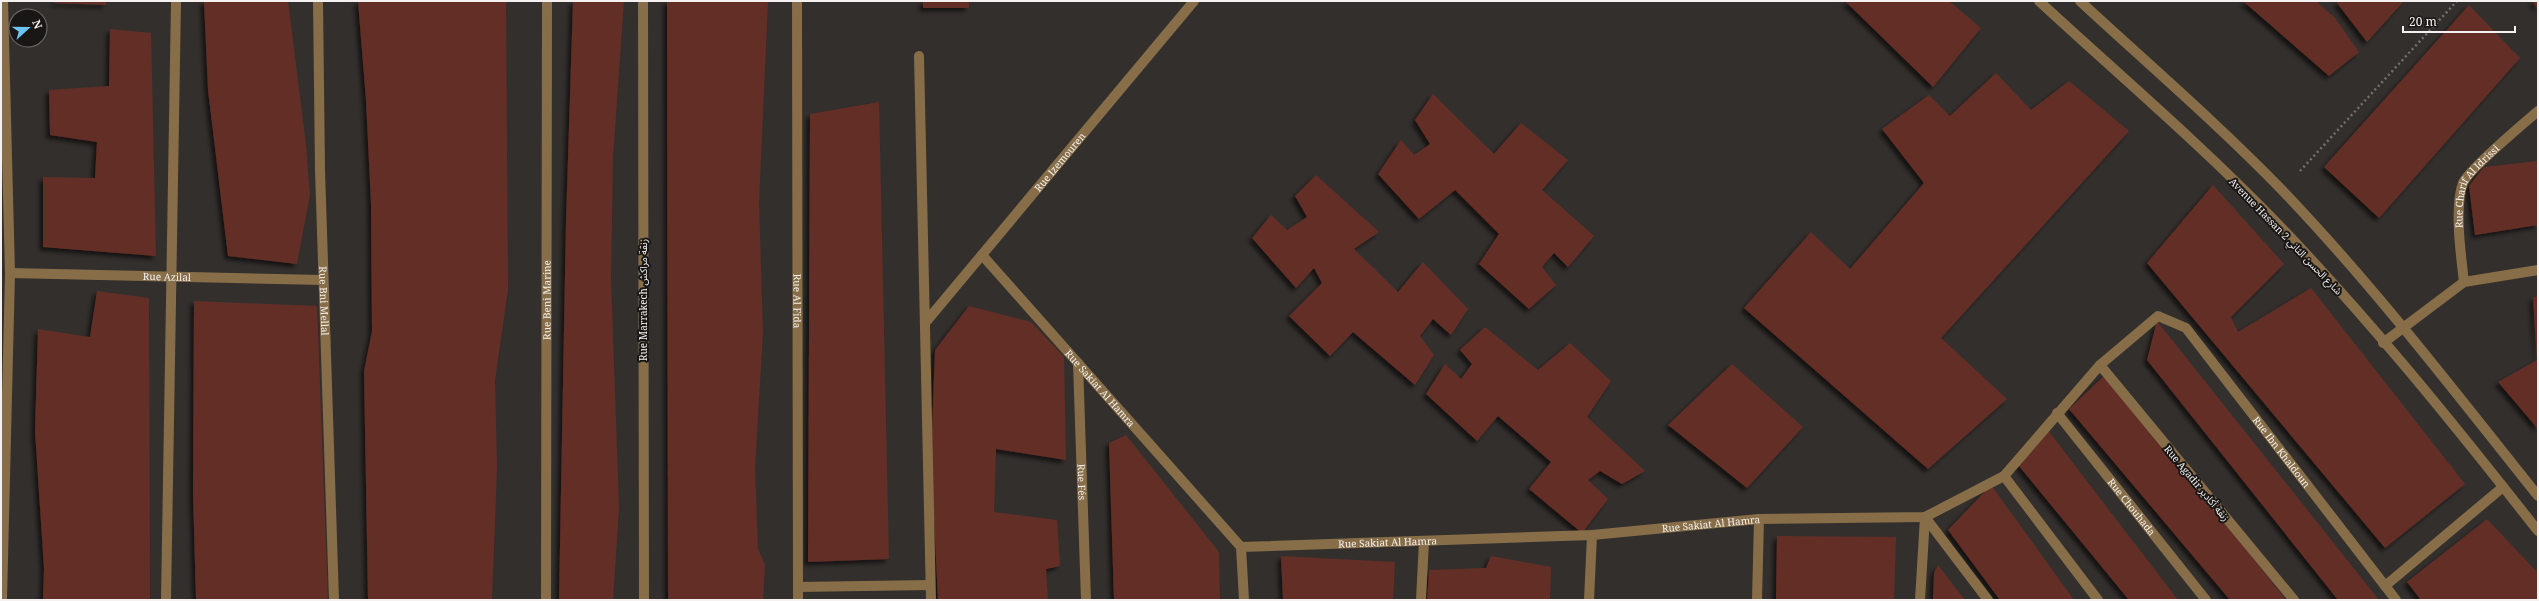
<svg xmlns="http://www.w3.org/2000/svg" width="2539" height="601" font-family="'Noto Serif','Noto Sans Arabic',serif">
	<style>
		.building { fill: #632f27; filter: url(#shadow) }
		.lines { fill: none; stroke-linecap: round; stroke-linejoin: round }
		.path { stroke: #73706e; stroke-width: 2.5; stroke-dasharray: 2 3; stroke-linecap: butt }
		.minor { stroke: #876e48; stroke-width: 10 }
		.tertiary { stroke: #876e48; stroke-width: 10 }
		.labels { text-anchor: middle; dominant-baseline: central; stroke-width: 4; stroke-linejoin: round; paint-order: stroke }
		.street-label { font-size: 10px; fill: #f4f1f0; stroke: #191716 }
	</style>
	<defs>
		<filter id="shadow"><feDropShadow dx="-3.5" dy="3.5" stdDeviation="2" flood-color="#0009"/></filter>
	</defs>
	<rect width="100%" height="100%" fill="#332f2d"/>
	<path class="building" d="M53,1H106V5L54,3Z
		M204,1H288L306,145L310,195L297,264L228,256L208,90Z
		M358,1H506L508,290L495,380L497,469L492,600H368L364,371L372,331L371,204L366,100Z
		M573,1H624L613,157L611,278L619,508L613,600H559L566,221Z
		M667,1H768L759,203L763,332L755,468L758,549L765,565L763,600H668Z
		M923,1H969V8H923Z
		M1845,1H1949L1981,28L1933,87Z
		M2243,1H2316L2335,18L2359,52L2329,76Z
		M2339,1H2404L2367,42L2337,3Z
		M2532,1H2538V9Z
		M2469,5L2520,58L2379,218L2324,167Z
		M110,29L151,33L156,256L43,247V177L95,178L97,142L50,135L49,90L109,86Z
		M1996,73L2031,110L2069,81L2129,131L1941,338L2007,399L1928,469L1744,308L1811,232L1850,269L1924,183L1882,129L1929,95L1950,116Z
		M1433,94L1494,154L1521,123L1568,160L1542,190L1594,236L1568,267L1554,253L1542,267L1556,285L1529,309L1479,264L1499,234L1455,190L1419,219L1378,174L1401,140L1414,155L1430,144L1415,120Z
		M879,102L889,559L808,562L810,114Z
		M2538,161V225L2475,235L2469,186L2484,167Z
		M1316,175L1379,232L1354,249L1398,292L1423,262L1468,309L1451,335L1433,319L1420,336L1434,355L1415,385L1353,332L1330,356L1289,316L1322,283L1314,268L1296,288L1252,238L1271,215L1287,230L1307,217L1295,196Z
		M2213,185L2284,264L2231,317L2238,332L2311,288L2465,484L2385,548L2147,263Z
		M97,291L149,298L150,600H43L44,568L35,431L38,329L90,337Z
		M2533,297H2538V429L2498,382L2537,360Z
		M194,301L317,306L328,600H196L193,493Z
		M969,306L1031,322L1064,357L1066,460L996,449L994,512L1057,520L1060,566L1046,569L1048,600H938L931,457L935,350Z
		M2157,321L2379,600H2338L2147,360Z
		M1485,327L1538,370L1570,343L1611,381L1587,417L1645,471L1622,484L1600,471L1588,480L1608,499L1582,533L1529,489L1551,462L1498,416L1477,441L1426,394L1445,364L1461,379L1472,364L1460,350Z
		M1732,364L1803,427L1747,488L1668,425Z
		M2107,373L2286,600H2230L2069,409Z
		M2047,429L2178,600H2129L2019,466Z
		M1126,435L1219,552L1220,600H1114L1109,443Z
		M1991,485L2074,600H2000L1948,530Z
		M2487,519L2538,573V600H2421L2407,582Z
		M1777,536L1896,537L1894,600H1776Z
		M1281,556L1395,562L1393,600H1283Z
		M1491,556L1551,567L1550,600H1427L1429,570L1486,568Z
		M1938,565L1965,600H1933L1934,573Z"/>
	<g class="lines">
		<path class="path" d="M2300,171L2457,1"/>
		<g class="minor">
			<path id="s1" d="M318,1L320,170L334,600"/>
			<path d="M643,1L644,600"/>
			<path id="s2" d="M797,1L798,600"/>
			<path d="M919,56L931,600"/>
			<path id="s3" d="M982,255L1241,547L1592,535L1759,519L1925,517L2004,476L2100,365L2158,316L2186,328L2396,600"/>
			<path id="s4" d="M10,273L323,280"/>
			<path id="s5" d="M2464,282C2461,256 2454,207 2463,183C2468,170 2524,123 2538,111"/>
			<path id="s6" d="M925,323L1194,1"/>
			<path id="s7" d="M1078,363L1086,600"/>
			<path d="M2100,365L2294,600"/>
			<path id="s8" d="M2057,413L2206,600"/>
			<path d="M2004,476L2098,600"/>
			<path d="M1925,517L1988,600"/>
			<path d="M1241,547L1244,600"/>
			<path d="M2385,586L2503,487"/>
			<path d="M798,587L930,585"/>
			<path d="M2,600L10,273L3,1"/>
			<path d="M166,600L176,1"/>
			<path id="s9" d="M546,600L547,1"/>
			<path d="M1421,600L1424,541"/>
			<path d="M1589,600L1592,535"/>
			<path d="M1757,600L1759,519"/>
			<path d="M1920,600L1925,517"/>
		</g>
		<path class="tertiary" d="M2039,1C2117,73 2198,142 2272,218C2367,316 2454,424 2538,531
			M2080,1C2147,63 2217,123 2281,189C2374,286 2455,392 2538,496
			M2383,343L2464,282L2538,270"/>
	</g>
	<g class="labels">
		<g class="street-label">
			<text stroke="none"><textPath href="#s6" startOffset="210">Rue Izemouren</textPath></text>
			<text stroke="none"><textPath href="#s5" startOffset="102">Rue Charif Al Idrissi</textPath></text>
			<text transform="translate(2286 236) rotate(46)">Avenue Hassan 2 شارع الحسن الثاني</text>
			<text stroke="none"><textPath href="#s4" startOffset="157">Rue Azilal</textPath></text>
			<text stroke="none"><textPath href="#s9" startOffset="300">Rue Beni Marine</textPath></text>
			<text transform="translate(643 300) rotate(-90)">Rue Marrakech زنقة مراكش</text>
			<text stroke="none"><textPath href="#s1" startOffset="300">Rue Bni Mellal</textPath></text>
			<text stroke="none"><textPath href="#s2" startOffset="300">Rue Al Fida</textPath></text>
			<text stroke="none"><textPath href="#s3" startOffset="178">Rue Sakiat Al Hamra</textPath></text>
			<text stroke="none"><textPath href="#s3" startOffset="1574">Rue Ibn Khaldoun</textPath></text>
			<text stroke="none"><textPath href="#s7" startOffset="119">Rue Fés</textPath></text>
			<text transform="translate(2197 483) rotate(50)">Rue Agadir زنقة أكادير</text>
			<text stroke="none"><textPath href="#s8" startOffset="120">Rue Chouhada</textPath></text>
			<text stroke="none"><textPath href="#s3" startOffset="861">Rue Sakiat Al Hamra</textPath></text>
			<text stroke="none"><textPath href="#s3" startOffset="537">Rue Sakiat Al Hamra</textPath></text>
		</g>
	</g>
	<rect width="2539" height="601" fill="none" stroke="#f4f1f0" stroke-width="4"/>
	<g transform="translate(28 28) rotate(69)"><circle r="19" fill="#191716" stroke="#716e6d"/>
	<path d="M0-3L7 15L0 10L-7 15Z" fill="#69c4f1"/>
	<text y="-6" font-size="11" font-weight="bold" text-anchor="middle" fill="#f4f1f0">N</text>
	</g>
	<path d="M2403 26v6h112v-6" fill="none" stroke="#f4f1f0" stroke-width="2"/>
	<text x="2409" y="26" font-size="12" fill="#f4f1f0" stroke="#191716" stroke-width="3" paint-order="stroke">20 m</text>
</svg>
